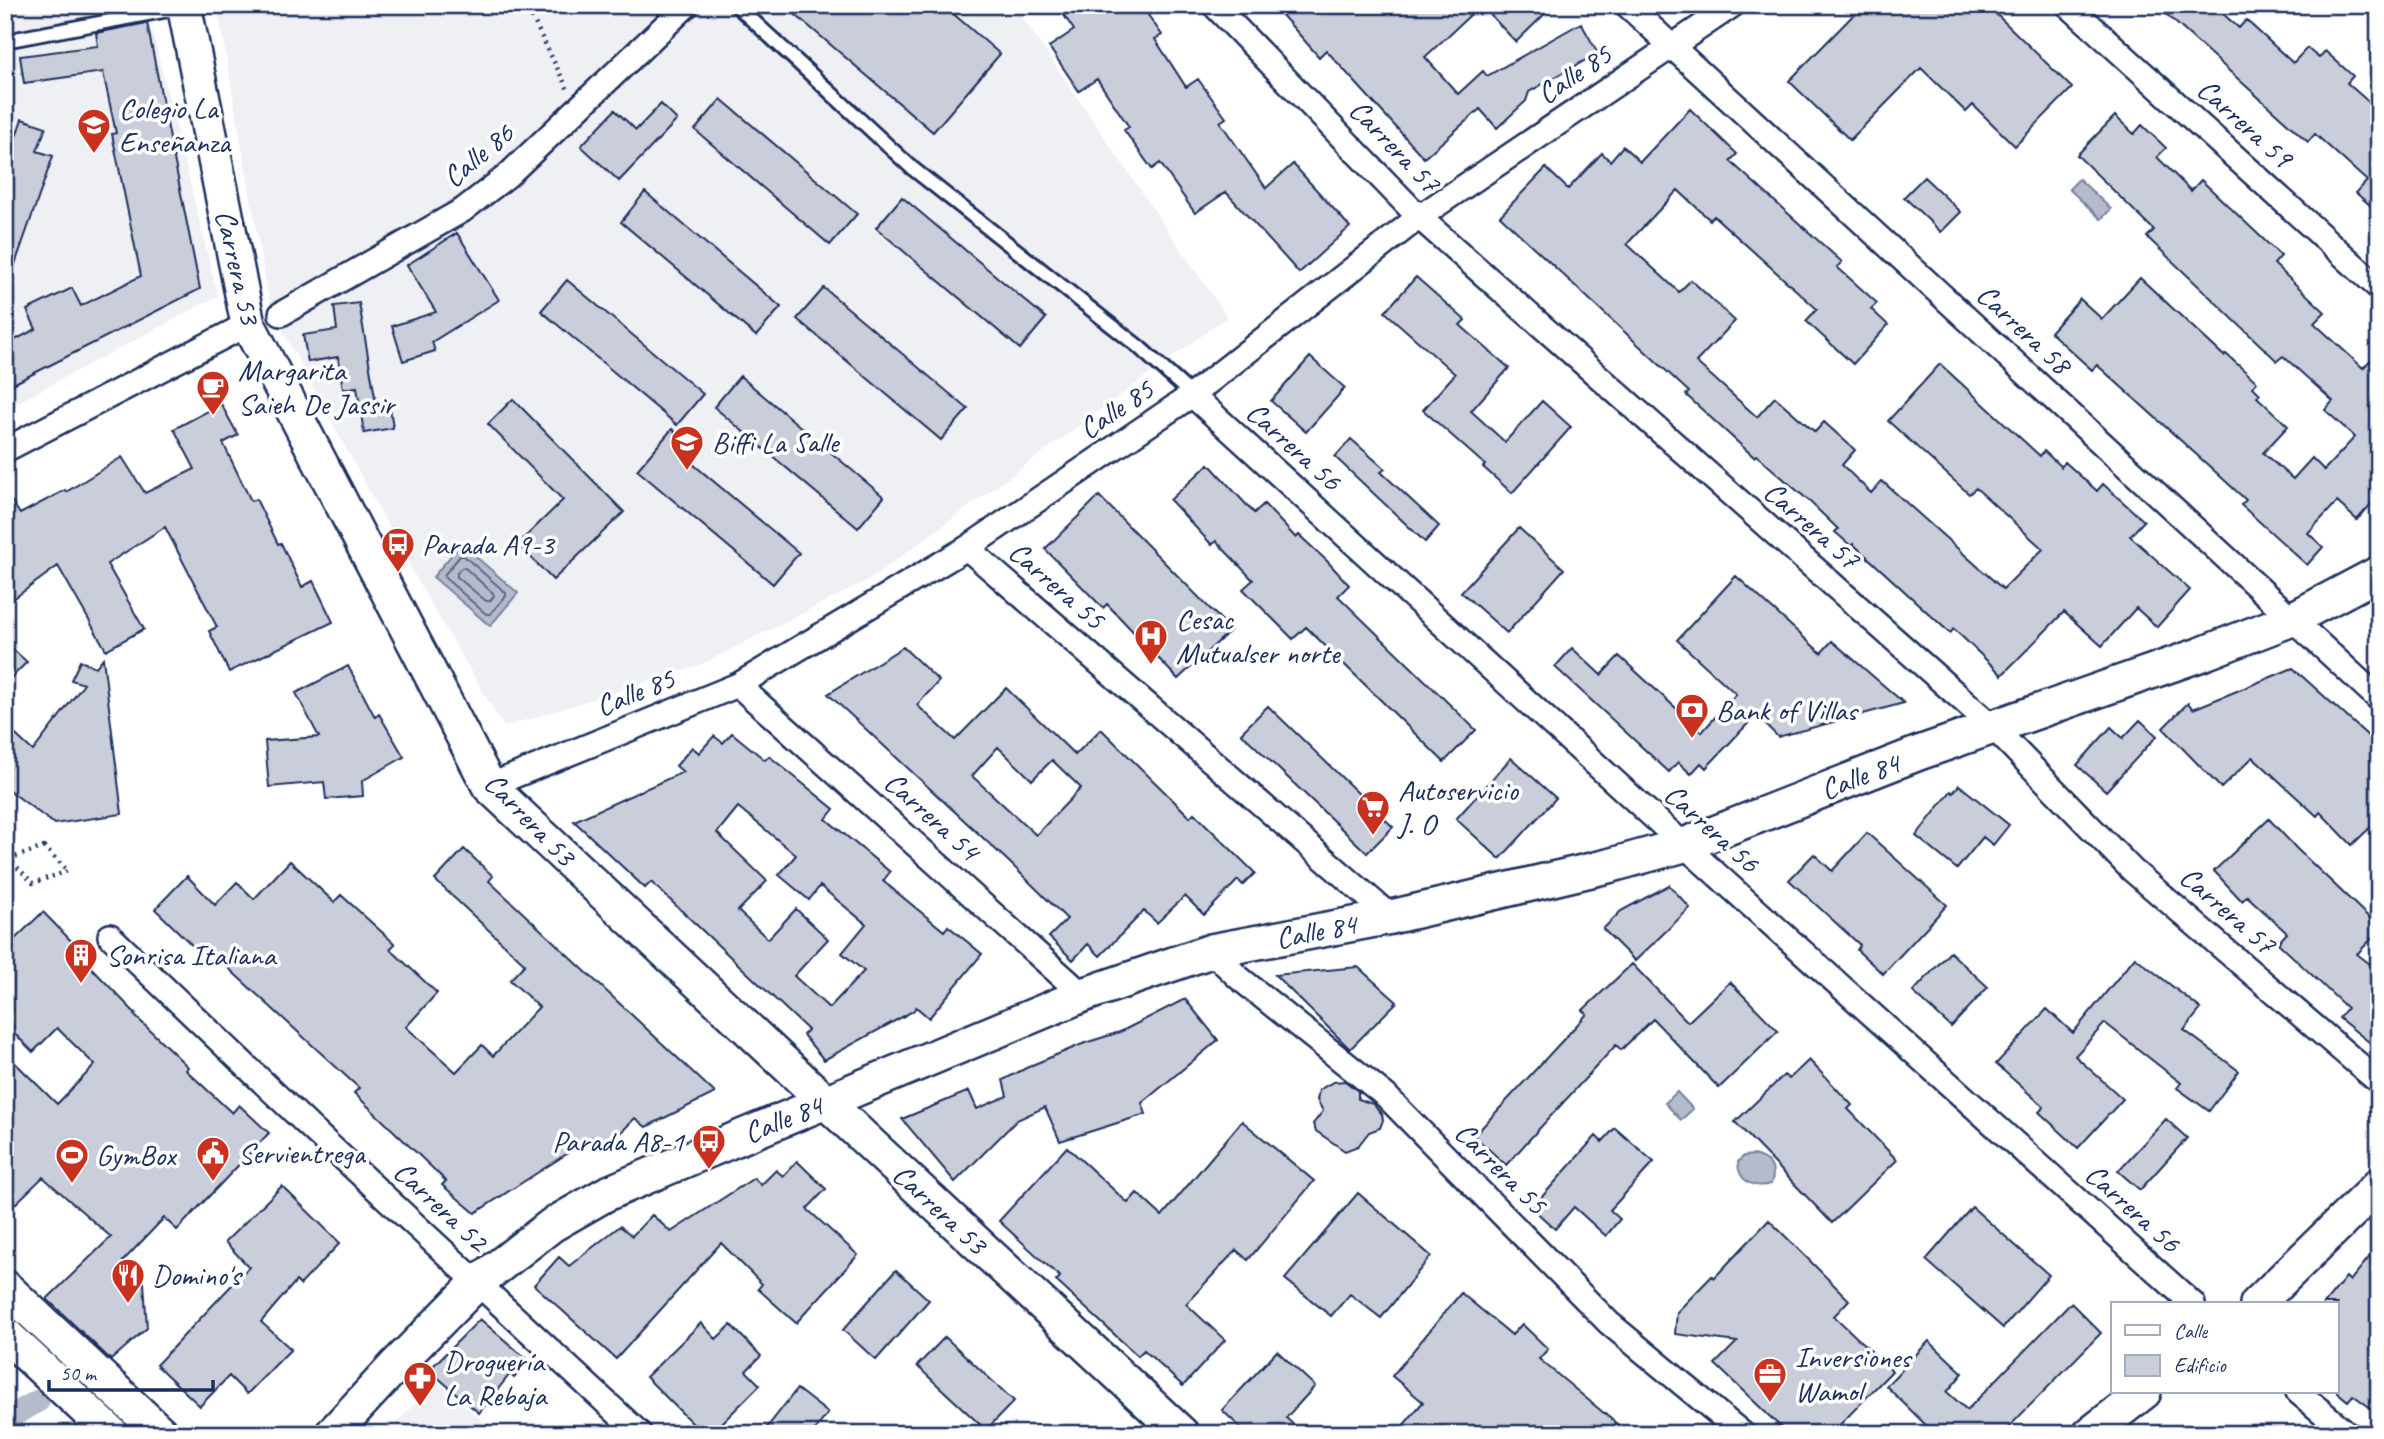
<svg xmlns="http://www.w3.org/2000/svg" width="2384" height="1439" font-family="Caveat,sans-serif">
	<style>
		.built { fill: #eff0f4 }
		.water { fill: #b5bbca; stroke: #77839f; stroke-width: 2 }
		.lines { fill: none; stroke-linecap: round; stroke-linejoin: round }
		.shore { stroke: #596789; stroke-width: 2 }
		.canal { stroke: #b5bbca; stroke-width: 23 }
		.building { fill: #caceda; stroke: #1b2f5e; stroke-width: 2; fill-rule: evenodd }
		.lane-casing { stroke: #1b2f5e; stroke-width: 18 }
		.street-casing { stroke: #1b2f5e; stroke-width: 28 }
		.secondary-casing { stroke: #1b2f5e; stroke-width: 38 }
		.path { stroke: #1b2f5e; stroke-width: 4.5; stroke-dasharray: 2 5; stroke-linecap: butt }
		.lane { stroke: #fff; stroke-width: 12 }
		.street { stroke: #fff; stroke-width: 23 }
		.secondary { stroke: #fff; stroke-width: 33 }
		.labels { text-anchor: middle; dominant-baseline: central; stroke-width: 7; stroke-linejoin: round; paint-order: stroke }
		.street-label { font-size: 30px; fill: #1b2f5e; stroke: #fff }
		.poi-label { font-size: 30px; fill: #1b2f5e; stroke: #fff; text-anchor: start }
	</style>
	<rect width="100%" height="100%" fill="#fff"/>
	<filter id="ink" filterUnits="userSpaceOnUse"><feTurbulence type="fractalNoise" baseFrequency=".0143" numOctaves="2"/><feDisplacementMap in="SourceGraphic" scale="14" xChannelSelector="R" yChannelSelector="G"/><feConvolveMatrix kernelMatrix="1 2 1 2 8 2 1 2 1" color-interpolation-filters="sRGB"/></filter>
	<g filter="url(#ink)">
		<path class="built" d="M5,5H146L218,296L5,409Z
			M217,5H1014L1227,317L872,578L698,666L504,727L421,587L273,313L267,290Z
			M436,1381L497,1434H408L396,1423Z"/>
		<path class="water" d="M2079,179L2111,209L2101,219L2069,189Z
			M461,544L518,593L490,626L433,577Z
			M1677,1092L1693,1109L1681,1120L1665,1103Z
			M1753,1155C1769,1159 1777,1167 1771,1184C1753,1189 1738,1181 1738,1162L1744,1156Z"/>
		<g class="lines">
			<path class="shore" d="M460,556H464L506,593V596L490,614H486L444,577L445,574Z
				M461,568H465L493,593L494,596L490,601H486L457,577V573Z"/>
			<path class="canal" d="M5,1420L38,1401"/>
		</g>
		<path class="building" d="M784,5H943L1000,54L933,132Z
			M1057,5H1141L1162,35L1155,39L1186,87L1198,79L1226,118L1220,122L1266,188L1293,164L1350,227L1299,273L1226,192L1195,213L1160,163L1152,169L1124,130L1129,127L1097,79L1079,91L1049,47L1074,30Z
			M1273,5H1481L1425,57L1458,94L1483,71L1487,76L1581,23L1598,53L1529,92L1526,101L1497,128L1480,109L1424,158L1326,50L1319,57Z
			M1481,5H1554L1516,42Z
			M1863,5H1987L2072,88L2015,146L1973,105L1966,112L1921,68L1850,140L1789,81Z
			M2156,5H2213L2239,28L2246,20L2293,63L2307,48L2319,58L2325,51L2353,76L2347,83L2379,111V213L2356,193L2367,181L2315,134L2308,142Z
			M147,23L200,289L5,388V345L36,329L27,310L72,288L81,306L141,276L112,134L116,133L103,72L24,83L20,56L98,46L96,33Z
			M721,99L857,214L830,245L695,130Z
			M661,104L677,120L619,181L581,146L615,110L636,130Z
			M1690,109L1737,154L1730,161L1842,262L1837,267L1877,303L1871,309L1888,325L1853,364L1806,321L1817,309L1714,216L1710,220L1678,190L1627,244L1679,292L1691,280L1735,321L1696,362L1757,417L1775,397L1815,432L1824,422L1855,450L1842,465L1871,493L1882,481L2003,589L2043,549L1976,488L1969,494L1888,421L1940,364L2040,456L2044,451L2061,467L2065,462L2097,491L2103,484L2144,521L2130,536L2190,590L2157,627L2136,608L2102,646L2064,612L2002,675L1954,629L1950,633L1853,544L1851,546L1835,532L1838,529L1809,501L1756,455L1754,457L1686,395L1689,392L1500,216L1546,168L1568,189L1602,153L1610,161L1623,146L1640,162Z
			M2115,116L2134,134L2142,125L2166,148L2157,157L2191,191L2201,180L2281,256L2274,264L2325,312L2314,323L2363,368L2379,351V495L2357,520L2337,502L2308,533L2323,547L2307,565L2241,505L2246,500L2209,466L2097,365L2092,370L2050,332L2080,299L2102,319L2140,278L2224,356L2226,354L2257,382L2253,387L2260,394L2257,397L2288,426L2263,453L2293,479L2312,458L2324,470L2355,437L2325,410L2333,401L2283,356L2277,361L2147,237L2154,230L2077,155Z
			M22,119L46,127L37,151L53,156L8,284H5V146L12,148Z
			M1924,177L1961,212L1941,232L1904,197Z
			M645,192L781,307L756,336L621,222Z
			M902,197L1046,318L1020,349L876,228Z
			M457,233L499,300L432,342L435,351L403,361L392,326L436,312L407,265Z
			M1416,277L1465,320L1460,325L1509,368L1471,411L1505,442L1542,401L1571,427L1512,493L1483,467L1485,465L1423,410L1455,374L1385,312Z
			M567,280L703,394L677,425L541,311Z
			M824,288L968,409L941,440L797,319Z
			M359,303L376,403L389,401L393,428L364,433L357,387L343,389L338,357L308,362L303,335L337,330L334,306Z
			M1310,357L1345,388L1306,432L1271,401Z
			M740,376L884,497L858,528L714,407Z
			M513,399L624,512L553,580L518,544L563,500L488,424Z
			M221,404L238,435L223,443L251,501L256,499L278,544L281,543L302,587L313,581L333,622L229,672L209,631L217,627L165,527L107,564L144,629L106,650L58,566L5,605V491L20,514L65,490L66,492L122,457L145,493L195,469L174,429Z
			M672,429L695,449L687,459L799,553L773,584L637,470Z
			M1351,439L1385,469L1381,472L1439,526L1425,542L1335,457Z
			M1209,464L1254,513L1264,504L1296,538L1299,535L1327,561L1349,585L1338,596L1476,730L1444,762L1306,627L1293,639L1243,589L1253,580L1216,541L1212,545L1170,500Z
			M1099,496L1231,630L1178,679L1107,604L1103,608L1045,549Z
			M1519,528L1564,569L1507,633L1461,592Z
			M1736,576L1821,653L1832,641L1904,703L1778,737L1756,715L1706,768L1701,763L1691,774L1678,762L1669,772L1555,667L1572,648L1601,675L1619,656L1702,732L1736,694L1677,640Z
			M5,642L27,662L5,684Z
			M903,647L939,681L917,705L955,740L1006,688L1075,755L1101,729L1190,817L1194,813L1255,873L1243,885L1238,880L1204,915L1185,896L1157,923L1144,911L1100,956L1088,944L1073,960L1049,937L1067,919L1009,862L828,694ZM998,747L1032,780L1052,760L1081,788L1036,835L972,776Z
			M103,658L122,814L54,824L5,787V725L33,751L84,684L71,680L80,661L96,667Z
			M348,666L375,717L379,714L404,757L362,781L363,796L326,799L324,782L269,787L265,741L319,737L296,693Z
			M2293,668L2379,746V819L2352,845L2320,812L2317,816L2253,757L2221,788L2163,728L2188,703L2193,709Z
			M1268,706L1393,827L1367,853L1241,733Z
			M2140,720L2157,736L2106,791L2077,765L2111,727L2123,738Z
			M732,733L765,760L769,756L834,809L826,819L890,872L883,881L944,931L948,926L982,954L929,1018L916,1007L913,1011L824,1060L803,1035L808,1030L651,882L645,888L574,821L683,772L676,766L692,747L699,753L714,736L723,743ZM738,807L796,855L779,875L809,900L820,886L866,924L842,953L864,971L829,1008L794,976L828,939L796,909L768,939L738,911L767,881L717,833Z
			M1511,758L1556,798L1500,859L1456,819Z
			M1959,785L2009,825L1993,845L1983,837L1957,869L1916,836L1951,791L1953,793Z
			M2269,819L2297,849L2379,927V931L2357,954L2379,971V1050L2339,1018L2347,1008L2278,943L2287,933L2247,896L2242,901L2214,871Z
			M1867,833L1947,905L1883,974L1857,950L1860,945L1789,880L1814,854L1832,871Z
			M464,849L493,876L489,881L715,1093L646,1127L635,1118L605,1149L593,1137L475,1213L442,1185L446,1181L354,1093L359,1088L202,944L197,950L155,909L187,876L215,905L237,882L254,899L290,861L334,902L341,895L395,944L390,949L437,993L406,1027L456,1072L482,1045L493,1056L539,1007L510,980L525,964L435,880Z
			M1669,885L1690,908L1635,961L1603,929L1621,911Z
			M43,912L82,952L79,955L136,1014L134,1015L188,1067L186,1070L232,1113L239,1105L269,1133L177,1230L164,1218L123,1261L144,1283L147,1328L111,1360L47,1299L111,1237L43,1177L5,1214V1053L57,1104L95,1065L57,1028L33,1052L10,1029L13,1027L5,1019V930L15,939Z
			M1950,952L1988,987L1951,1027L1913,992Z
			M2135,957L2201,1009L2184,1030L2239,1071L2209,1111L2177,1088L2181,1083L2105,1023L2075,1056L2123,1099L2078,1148L2039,1112L2044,1107L1996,1064L2047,1009L2073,1033Z
			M1632,964L1688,1022L1730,982L1778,1031L1719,1088L1653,1019L1621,1050L1616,1045L1506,1165L1474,1136L1587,1014L1583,1010Z
			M1358,967L1397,1002L1350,1049L1275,975Z
			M1185,999L1218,1040L1142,1103L1146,1114L1060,1141L1045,1107L1017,1120L955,1182L902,1119L969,1091L977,1109L1007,1096L1003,1080L1032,1065L1085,1043L1120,1032Z
			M1809,1060L1852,1105L1848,1109L1897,1160L1832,1223L1735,1122L1784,1075L1789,1079Z
			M1345,1081L1358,1091V1099L1373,1104L1382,1114L1383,1120L1380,1128L1369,1132L1358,1146L1345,1151L1316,1131L1313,1124L1323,1111L1317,1100L1319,1090L1333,1082Z
			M2166,1119L2187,1138L2140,1190L2118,1171Z
			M1242,1121L1314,1181L1248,1260L1236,1250L1186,1304L1225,1340L1183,1386L1144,1350L1138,1356L1056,1281L1060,1277L999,1221L1067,1147L1128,1203L1137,1193L1162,1216Z
			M1615,1128L1654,1162L1610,1210L1620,1219L1606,1236L1574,1207L1555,1229L1532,1208L1596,1136L1602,1142Z
			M797,1161L826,1189L807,1209L858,1255L796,1323L758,1289L762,1284L721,1243L616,1359L534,1285L559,1257L569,1266L620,1226L632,1236L652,1215L671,1232L754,1178L761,1185L776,1170L783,1176Z
			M282,1186L340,1243L300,1285L296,1281L261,1322L291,1349L247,1394L229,1376L200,1406L156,1365L249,1267L225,1242Z
			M1358,1193L1431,1256L1381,1318L1350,1294L1331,1316L1285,1279Z
			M1972,1207L2049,1275L2003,1328L1926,1260Z
			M1769,1220L1849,1300L1834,1316L1892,1371L1831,1434H1788L1715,1364L1737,1342L1675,1334L1677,1312L1712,1276L1714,1278Z
			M2379,1245V1414L2353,1395L2348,1401L2337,1392V1304H2324L2346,1277L2350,1281Z
			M896,1270L929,1300L876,1360L843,1330Z
			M1461,1293L1512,1335L1522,1324L1548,1349L1539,1359L1629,1434H1396L1423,1402L1392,1376Z
			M2071,1303L2101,1333L2002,1434H1935L1886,1386L1929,1341L1963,1373L1947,1392L1967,1410Z
			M480,1319L529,1361L514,1378L510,1374L479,1413L429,1370Z
			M701,1323L716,1339L731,1325L761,1356L746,1371L760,1385L711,1434H703L646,1377Z
			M945,1337L1014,1401L986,1430L917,1366Z
			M1277,1351L1315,1386L1286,1418L1304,1434H1247L1222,1410Z
			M797,1389L828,1413L812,1434H762Z"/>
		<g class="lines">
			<defs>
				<path id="lane" d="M736,5L912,168L1139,347L1192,395
					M5,41L184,7"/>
				<path id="street" d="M1214,5L1419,217L1992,726L2132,870L2379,1082
					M1627,5L2379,699
					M2068,5L2379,288
					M281,314L463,210L507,176L687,5
					M1192,395L1684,845L2193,1304
					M5,450L248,324
					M967,548L1391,917
					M738,685L1083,995
					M489,786L738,685L967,548L1192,395L1419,217L1733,5
					M110,936L314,1131L640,1434
					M1211,951L1238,977L1386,1096L1609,1323L1743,1434
					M2298,1392L2348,1434"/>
				<path id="secondary" d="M184,5L248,324L489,786L877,1150L1182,1434
					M5,1287L162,1434
					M2257,1304L2379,1185
					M5,1334L112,1434
					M332,1434L397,1364L477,1283L552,1225L606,1194L688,1159L1083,995L1211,951L1391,917L1608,866L1684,845L1919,753L2202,654L2292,619L2379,573
					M2090,1434L2144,1392"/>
			</defs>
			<use href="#lane" class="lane-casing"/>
			<use href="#street" class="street-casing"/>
			<use href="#secondary" class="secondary-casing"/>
			<path class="path" d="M526,5L568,90
				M583,5H591
				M44,847L68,871L33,883L9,859Z"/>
			<use href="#lane" class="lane"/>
			<use href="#street" class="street"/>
			<use href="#secondary" class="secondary"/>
		</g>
	</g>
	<defs>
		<symbol id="school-pin" viewBox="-11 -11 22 30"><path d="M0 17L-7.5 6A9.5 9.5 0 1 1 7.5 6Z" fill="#c8321e" stroke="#fff"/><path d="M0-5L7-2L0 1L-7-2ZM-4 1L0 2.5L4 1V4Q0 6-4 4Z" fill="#fff"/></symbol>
		<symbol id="cafe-pin" viewBox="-11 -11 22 30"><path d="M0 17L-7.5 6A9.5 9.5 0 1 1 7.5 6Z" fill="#c8321e" stroke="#fff"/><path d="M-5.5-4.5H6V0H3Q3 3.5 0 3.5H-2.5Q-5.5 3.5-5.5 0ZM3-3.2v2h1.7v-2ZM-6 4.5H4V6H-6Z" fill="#fff"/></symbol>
		<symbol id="bus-pin" viewBox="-11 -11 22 30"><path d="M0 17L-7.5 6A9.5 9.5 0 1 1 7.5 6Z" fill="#c8321e" stroke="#fff"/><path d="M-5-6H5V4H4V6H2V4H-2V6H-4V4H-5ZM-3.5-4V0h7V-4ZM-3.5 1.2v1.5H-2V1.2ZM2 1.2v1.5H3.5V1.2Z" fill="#fff"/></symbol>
		<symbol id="hospital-pin" viewBox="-11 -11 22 30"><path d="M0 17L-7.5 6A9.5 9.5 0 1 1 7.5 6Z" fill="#c8321e" stroke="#fff"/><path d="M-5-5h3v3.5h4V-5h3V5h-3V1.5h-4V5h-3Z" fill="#fff"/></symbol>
		<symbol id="bank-pin" viewBox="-11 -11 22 30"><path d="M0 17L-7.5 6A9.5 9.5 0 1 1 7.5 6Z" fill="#c8321e" stroke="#fff"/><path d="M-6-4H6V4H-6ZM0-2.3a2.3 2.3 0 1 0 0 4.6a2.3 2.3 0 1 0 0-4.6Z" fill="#fff"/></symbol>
		<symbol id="supermarket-pin" viewBox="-11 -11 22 30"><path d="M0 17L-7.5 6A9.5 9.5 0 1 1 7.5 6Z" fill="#c8321e" stroke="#fff"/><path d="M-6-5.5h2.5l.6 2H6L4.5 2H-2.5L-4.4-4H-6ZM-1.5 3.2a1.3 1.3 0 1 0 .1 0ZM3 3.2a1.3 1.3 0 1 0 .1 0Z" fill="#fff"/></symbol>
		<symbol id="building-pin" viewBox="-11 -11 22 30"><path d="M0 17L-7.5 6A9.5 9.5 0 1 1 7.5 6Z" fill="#c8321e" stroke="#fff"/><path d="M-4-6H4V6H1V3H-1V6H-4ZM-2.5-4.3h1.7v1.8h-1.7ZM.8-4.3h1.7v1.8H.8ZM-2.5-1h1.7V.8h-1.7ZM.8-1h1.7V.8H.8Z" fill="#fff"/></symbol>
		<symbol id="civic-pin" viewBox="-11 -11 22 30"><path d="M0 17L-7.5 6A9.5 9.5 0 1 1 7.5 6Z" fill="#c8321e" stroke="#fff"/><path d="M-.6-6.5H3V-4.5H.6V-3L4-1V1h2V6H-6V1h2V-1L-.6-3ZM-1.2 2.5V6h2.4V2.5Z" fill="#fff"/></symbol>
		<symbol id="stadium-pin" viewBox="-11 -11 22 30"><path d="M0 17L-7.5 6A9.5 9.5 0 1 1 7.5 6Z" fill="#c8321e" stroke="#fff"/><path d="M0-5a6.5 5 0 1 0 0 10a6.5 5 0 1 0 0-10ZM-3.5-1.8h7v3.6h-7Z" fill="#fff"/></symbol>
		<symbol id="restaurant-pin" viewBox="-11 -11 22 30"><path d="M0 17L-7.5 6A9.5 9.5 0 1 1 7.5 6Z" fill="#c8321e" stroke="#fff"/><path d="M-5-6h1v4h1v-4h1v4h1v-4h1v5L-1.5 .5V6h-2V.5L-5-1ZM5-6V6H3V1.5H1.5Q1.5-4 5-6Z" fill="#fff"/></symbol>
		<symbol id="office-pin" viewBox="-11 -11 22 30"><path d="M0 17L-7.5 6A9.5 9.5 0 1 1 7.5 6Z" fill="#c8321e" stroke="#fff"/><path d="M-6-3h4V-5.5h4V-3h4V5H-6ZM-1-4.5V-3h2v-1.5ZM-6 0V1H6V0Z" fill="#fff"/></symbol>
		<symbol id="pharmacy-pin" viewBox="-11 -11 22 30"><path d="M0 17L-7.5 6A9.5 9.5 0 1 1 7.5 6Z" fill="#c8321e" stroke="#fff"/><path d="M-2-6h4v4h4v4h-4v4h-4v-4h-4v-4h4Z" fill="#fff"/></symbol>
	</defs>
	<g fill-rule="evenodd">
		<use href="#school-pin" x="75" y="106" width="38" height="52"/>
		<use href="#cafe-pin" x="194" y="368" width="38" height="52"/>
		<use href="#school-pin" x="668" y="423" width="38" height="52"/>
		<use href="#bus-pin" x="379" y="525" width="38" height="52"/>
		<use href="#hospital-pin" x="1132" y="617" width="38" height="52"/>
		<use href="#bank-pin" x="1673" y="691" width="38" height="52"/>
		<use href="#supermarket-pin" x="1354" y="788" width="38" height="52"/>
		<use href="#building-pin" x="62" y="936" width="38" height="52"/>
		<use href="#bus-pin" x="690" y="1122" width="38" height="52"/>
		<use href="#civic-pin" x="194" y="1134" width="38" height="52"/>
		<use href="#stadium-pin" x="53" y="1136" width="38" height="52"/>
		<use href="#restaurant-pin" x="109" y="1256" width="38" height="52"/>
		<use href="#office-pin" x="1751" y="1355" width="38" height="52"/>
		<use href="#pharmacy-pin" x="401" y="1359" width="38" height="52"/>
	</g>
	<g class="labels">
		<g class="street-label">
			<text transform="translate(1574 74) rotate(-34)">Calle 85</text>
			<text transform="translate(2245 123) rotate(42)">Carrera 59</text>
			<text transform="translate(1395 146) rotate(46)">Carrera 57</text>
			<text transform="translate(478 155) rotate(-40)">Calle 86</text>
			<text transform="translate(238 267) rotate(77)">Carrera 53</text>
			<text transform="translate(2024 329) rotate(43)">Carrera 58</text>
			<text transform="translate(1116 409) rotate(-34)">Calle 85</text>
			<text transform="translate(1294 446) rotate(42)">Carrera 56</text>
			<text transform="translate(1812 525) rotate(41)">Carrera 57</text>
			<text transform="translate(1057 585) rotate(41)">Carrera 55</text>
			<text transform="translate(635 692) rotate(-22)">Calle 85</text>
			<text transform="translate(1860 776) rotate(-21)">Calle 84</text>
			<text transform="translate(932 816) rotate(42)">Carrera 54</text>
			<text transform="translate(530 819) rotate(46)">Carrera 53</text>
			<text transform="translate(1712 828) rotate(42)">Carrera 56</text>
			<text transform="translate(2228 910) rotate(41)">Carrera 57</text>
			<text transform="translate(1316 931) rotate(-11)">Calle 84</text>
			<text transform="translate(783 1119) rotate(-22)">Calle 84</text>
			<text transform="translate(1501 1168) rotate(45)">Carrera 55</text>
			<text transform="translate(441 1206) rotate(43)">Carrera 52</text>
			<text transform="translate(2133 1208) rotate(42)">Carrera 56</text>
			<text transform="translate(940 1209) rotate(43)">Carrera 53</text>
		</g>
		<g class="poi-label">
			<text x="119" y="108">Colegio La<tspan x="119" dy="34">Enseñanza</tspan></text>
			<text x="238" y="370">Margarita<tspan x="238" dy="34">Saieh De Jassir</tspan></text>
			<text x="712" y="442">Biffi La Salle</text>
			<text x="422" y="544">Parada A9-3</text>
			<text x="1176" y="619">Cesac<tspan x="1176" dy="34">Mutualser norte</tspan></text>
			<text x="1716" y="710">Bank of Villas</text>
			<text x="1398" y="790">Autoservicio<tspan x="1398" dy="34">J. O</tspan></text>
			<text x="106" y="955">Sonrisa Italiana</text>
			<text x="684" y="1141" text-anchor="end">Parada A8-1</text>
			<text x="238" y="1153">Servientrega</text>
			<text x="96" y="1155">GymBox</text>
			<text x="152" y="1275">Domino's</text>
			<text x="1795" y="1357">Inversiones<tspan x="1795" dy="34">Wamol</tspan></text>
			<text x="444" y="1361">Droguería<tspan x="444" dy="34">La Rebaja</tspan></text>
		</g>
	</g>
	<rect width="2384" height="1439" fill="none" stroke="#fff" stroke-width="28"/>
	<rect x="14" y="14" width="2356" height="1411" fill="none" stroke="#1b2f5e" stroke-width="2.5" filter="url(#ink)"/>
	<rect x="2111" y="1302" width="228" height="91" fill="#ffffff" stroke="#a4acbf" stroke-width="2"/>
	<rect x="2125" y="1325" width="35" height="10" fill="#ffffff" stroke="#a4acbf" stroke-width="2"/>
	<text x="2174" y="1338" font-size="21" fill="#1b2f5e">Calle</text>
	<rect x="2125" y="1355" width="35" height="21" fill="#caceda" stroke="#a4acbf" stroke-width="2"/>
	<text x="2174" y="1372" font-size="21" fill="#1b2f5e">Edificio</text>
	<path d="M49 1380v10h164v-10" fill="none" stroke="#1b2f5e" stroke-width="3.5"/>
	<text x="60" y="1380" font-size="21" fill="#1b2f5e" stroke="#ffffff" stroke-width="5" paint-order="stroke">50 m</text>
</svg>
